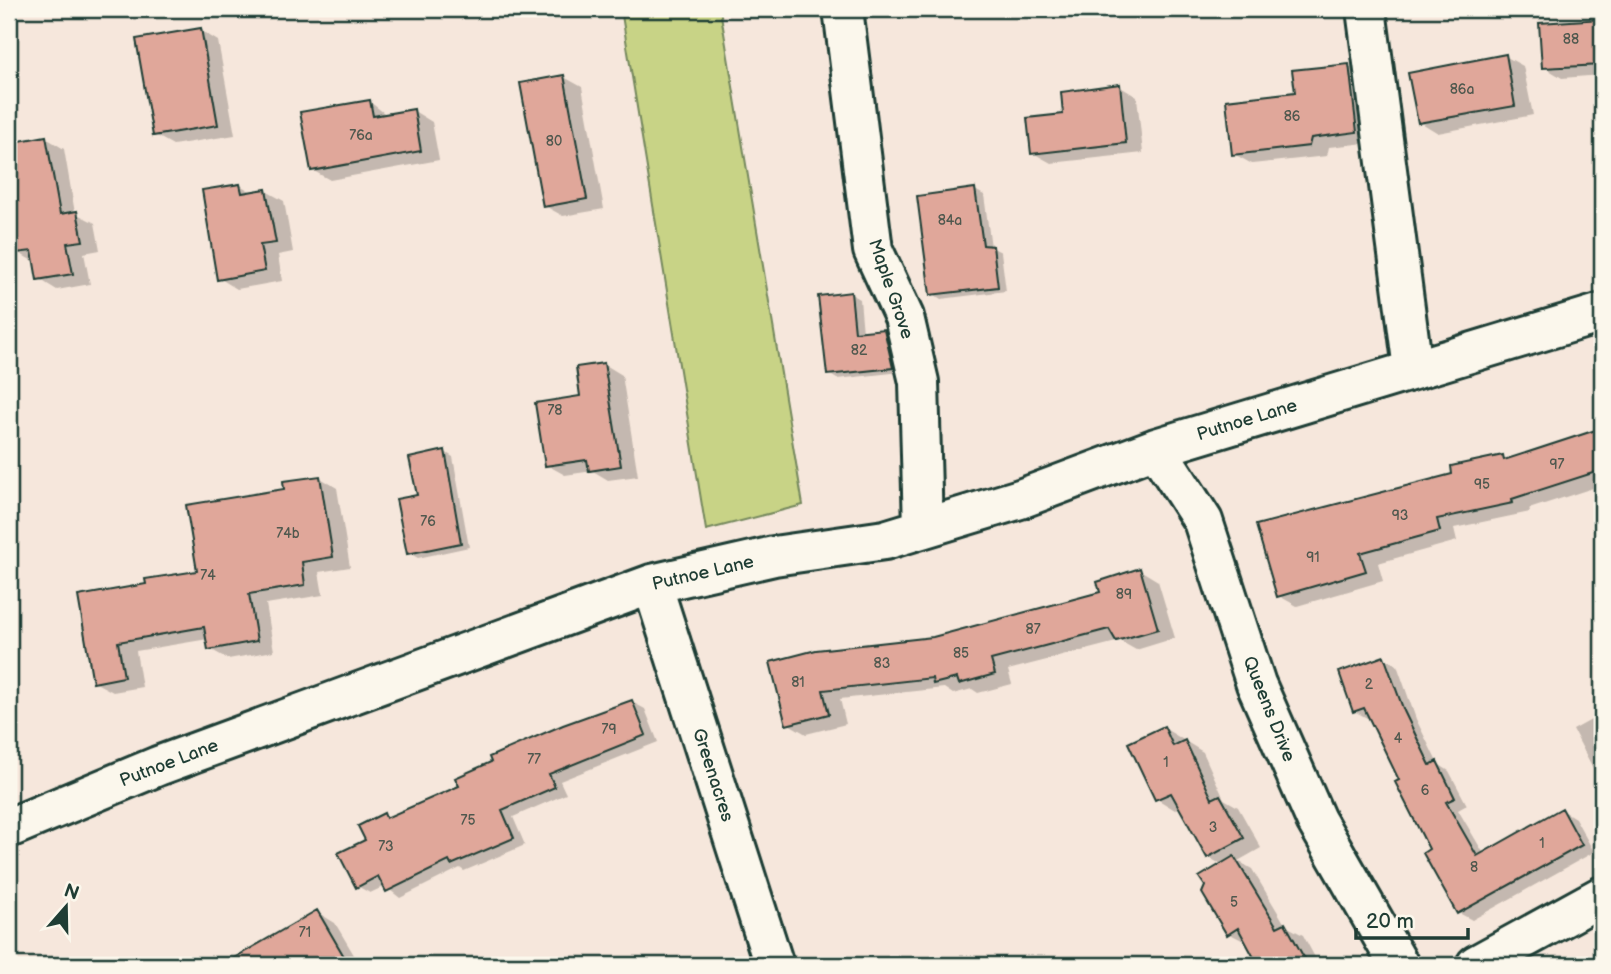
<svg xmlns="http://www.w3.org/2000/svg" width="1611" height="974" font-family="'Balsamiq Sans',sans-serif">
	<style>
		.green { fill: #c8d386; stroke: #74885d; stroke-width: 2 }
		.shadow { fill: #0003 }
		.building { fill: #e0a79a; stroke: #1f3d34; stroke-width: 2 }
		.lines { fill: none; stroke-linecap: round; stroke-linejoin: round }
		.minor-casing { stroke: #1f3d34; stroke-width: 44 }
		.minor { stroke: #fbf7ec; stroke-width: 38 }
		.labels { text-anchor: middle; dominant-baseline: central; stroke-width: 7; stroke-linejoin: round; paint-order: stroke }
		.number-label { font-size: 14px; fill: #4f584e }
		.street-label { font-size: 18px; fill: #1f3d34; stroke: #fbf7ec }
	</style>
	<rect width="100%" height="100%" fill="#f6e7dc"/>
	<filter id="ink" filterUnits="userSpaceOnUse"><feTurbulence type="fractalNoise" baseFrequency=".0143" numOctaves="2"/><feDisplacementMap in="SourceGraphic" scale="14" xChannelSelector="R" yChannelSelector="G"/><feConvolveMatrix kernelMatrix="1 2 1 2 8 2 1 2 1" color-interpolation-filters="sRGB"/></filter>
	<g filter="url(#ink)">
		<path class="green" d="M621,9H720L803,505L706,530Z"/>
		<path class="shadow" d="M1602,21V75L1562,78L1544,67L1541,24Z
			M200,30L218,41L235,135L173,145L155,135Z
			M1505,56L1523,66L1533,115L1438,133L1420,122Z
			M1349,66L1367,76L1375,142L1329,147L1327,156L1252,164L1234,154L1297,94Z
			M564,77L582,87L604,209L563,216L545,206Z
			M1119,86L1137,97L1143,153L1051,163L1033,153L1065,115Z
			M370,102L388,116L414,111L432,122L439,160L330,180L312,170Z
			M46,138L64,149L75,213L95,223L100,250L84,253L90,284L57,290L39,279L36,263L17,252L9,198V145Z
			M240,185L253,193L266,191L284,201L293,252L278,255L282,281L237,289L219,278Z
			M975,190L984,195L991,247L1001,252L1006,291L941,299L932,293Z
			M851,294L860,299L863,333L884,330L893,336L901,372L837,379L829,374Z
			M604,364L622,375L638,476L608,480L593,471L565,475L547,465Z
			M1602,430V485L1529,509L1530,512L1454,528L1457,541L1378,563L1383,581L1297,606L1279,596L1454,476L1503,457L1509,460Z
			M445,452L453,457L469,547L418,558L409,553Z
			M319,477L337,488L350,567L319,572L323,595L266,604L274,651L228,659L210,649L208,639L136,651L142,687L113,692L94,682L148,585L199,572L286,490Z
			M1140,570L1158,581L1175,638L1136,650L1120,641L1008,670L1012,684L978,693L972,689L953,694L944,688L840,699L846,724L806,734L787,723L772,663L933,639L1102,594Z
			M1384,658L1397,665L1416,719L1438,764L1449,771L1467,805L1458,810L1484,854L1562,810L1575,818L1594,852L1472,920L1459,913L1425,853L1432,850L1371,717L1367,718L1354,711Z
			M9,661L19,711L9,714Z
			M632,702L645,709L658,742L560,781L566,794L513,817L525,845L464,871L460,868L400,898L385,886L370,893L357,886L367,840L384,815L390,818L462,786Z
			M1602,714V774L1594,770L1573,730Z
			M1164,728L1203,752L1224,799L1238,807L1261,848L1238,861L1252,869L1286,926L1303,935L1319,965H1260L1248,943L1228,933L1222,865L1208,857L1180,807L1175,810L1157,799Z
			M317,912L335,923L360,965H253L246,954Z"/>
		<path class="building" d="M1602,19V65L1542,68L1539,23Z
			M201,28L218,125L153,136L136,39Z
			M1506,54L1515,106L1418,123L1408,73Z
			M1349,64L1357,132L1311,138L1309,146L1232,155L1226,100L1295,92L1292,70Z
			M564,75L587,199L543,207L520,83Z
			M1120,84L1126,143L1031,154L1027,118L1063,114L1061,92Z
			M370,100L373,116L414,109L421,151L311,171L300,112Z
			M46,136L60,214L77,211L83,241L67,243L73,274L37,280L32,251L16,253L9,213V143Z
			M240,184L242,193L266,189L276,243L260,245L265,271L217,280L202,190Z
			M975,188L983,245L993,246L998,287L930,295L917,196Z
			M851,292L855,332L884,329L893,368L827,375L818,296Z
			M604,363L621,466L589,471L587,460L545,466L535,403L580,396L576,367Z
			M1602,428V470L1512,499L1513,503L1437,519L1440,531L1360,553L1366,571L1277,597L1256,525L1452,474L1451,466L1503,455L1504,460Z
			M445,450L461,543L407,554L396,499L417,495L409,458Z
			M320,476L333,557L302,562L305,585L249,594L257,641L208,650L204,627L118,642L124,677L93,683L78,596L146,584L145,579L197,571L186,505L284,489L283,481Z
			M1140,568L1158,629L1116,641L1109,629L991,660L995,674L959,684L957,678L933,684L932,678L823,690L829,714L786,725L770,662L816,650L933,637L1100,592L1097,582Z
			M1384,656L1404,711L1430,765L1437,761L1455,798L1446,802L1477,856L1562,808L1582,845L1457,914L1423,853L1429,849L1395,782L1399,780L1364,708L1353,712L1339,672Z
			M632,700L646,735L549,774L555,787L502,810L514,838L451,865L449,861L386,892L378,876L356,888L338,853L365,840L358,826L384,813L386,818L459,786L455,778L491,762L489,757L563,725Z
			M1164,726L1173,746L1185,740L1212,799L1220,795L1244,838L1207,858L1171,793L1155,800L1128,743Z
			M1234,856L1277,927L1285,923L1308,965H1258L1238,928L1227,935L1202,893L1205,886L1199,877Z
			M317,910L349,965H222Z"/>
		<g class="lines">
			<defs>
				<path id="minor" d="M843,9L873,250L904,317L919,382L923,528
					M1366,9L1413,369
					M1156,448L1203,521L1256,684L1316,820L1399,965
					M652,584L774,965
					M9,828L158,766L652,584L774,556L885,540L1020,499L1156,448L1602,313
					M1476,965L1602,896"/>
			</defs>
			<use href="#minor" class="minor-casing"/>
			<use href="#minor" class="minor"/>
		</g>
	</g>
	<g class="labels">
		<g class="number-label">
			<text x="1571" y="39">88</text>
			<text x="1462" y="89">86a</text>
			<text x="1292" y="116">86</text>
			<text x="361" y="135">76a</text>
			<text x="554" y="141">80</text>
			<text x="950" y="220">84a</text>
			<text x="859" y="350">82</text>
			<text x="555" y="410">78</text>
			<text x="1557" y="464">97</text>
			<text x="1482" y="484">95</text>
			<text x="1400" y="515">93</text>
			<text x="428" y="521">76</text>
			<text x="288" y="533">74b</text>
			<text x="1313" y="557">91</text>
			<text x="208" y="575">74</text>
			<text x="1124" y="594">89</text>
			<text x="1033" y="629">87</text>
			<text x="961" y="653">85</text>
			<text x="882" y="663">83</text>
			<text x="798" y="682">81</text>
			<text x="1369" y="684">2</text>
			<text x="609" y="729">79</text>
			<text x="1398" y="738">4</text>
			<text x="534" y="759">77</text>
			<text x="1166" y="762">1</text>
			<text x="1425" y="790">6</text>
			<text x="468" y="820">75</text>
			<text x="1213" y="827">3</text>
			<text x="1542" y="843">1</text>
			<text x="386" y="846">73</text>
			<text x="1474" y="867">8</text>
			<text x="1234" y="902">5</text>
			<text x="305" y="932">71</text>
		</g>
		<g class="street-label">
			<text transform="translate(891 289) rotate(71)">Maple Grove</text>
			<text transform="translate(1247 420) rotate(-17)">Putnoe Lane</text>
			<text transform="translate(703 573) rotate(-13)">Putnoe Lane</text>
			<text transform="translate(1269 709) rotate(68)">Queens Drive</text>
			<text transform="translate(169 763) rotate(-21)">Putnoe Lane</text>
			<text transform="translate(713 775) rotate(72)">Greenacres</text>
		</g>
	</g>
	<rect width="1611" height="974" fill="none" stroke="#fbf7ec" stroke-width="35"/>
	<rect x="18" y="18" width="1576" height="939" fill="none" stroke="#1f3d34" stroke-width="2.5" filter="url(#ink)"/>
	<g transform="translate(66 907) rotate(20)" stroke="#fbf7ec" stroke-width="5" paint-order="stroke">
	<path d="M0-5L12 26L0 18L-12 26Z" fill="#1f3d34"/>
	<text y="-10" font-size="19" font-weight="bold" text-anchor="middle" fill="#1f3d34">N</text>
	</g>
	<path d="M1356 928v10h112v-10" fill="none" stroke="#1f3d34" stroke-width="3.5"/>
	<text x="1366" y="928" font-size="21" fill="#1f3d34" stroke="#fbf7ec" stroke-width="5" paint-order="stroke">20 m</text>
</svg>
